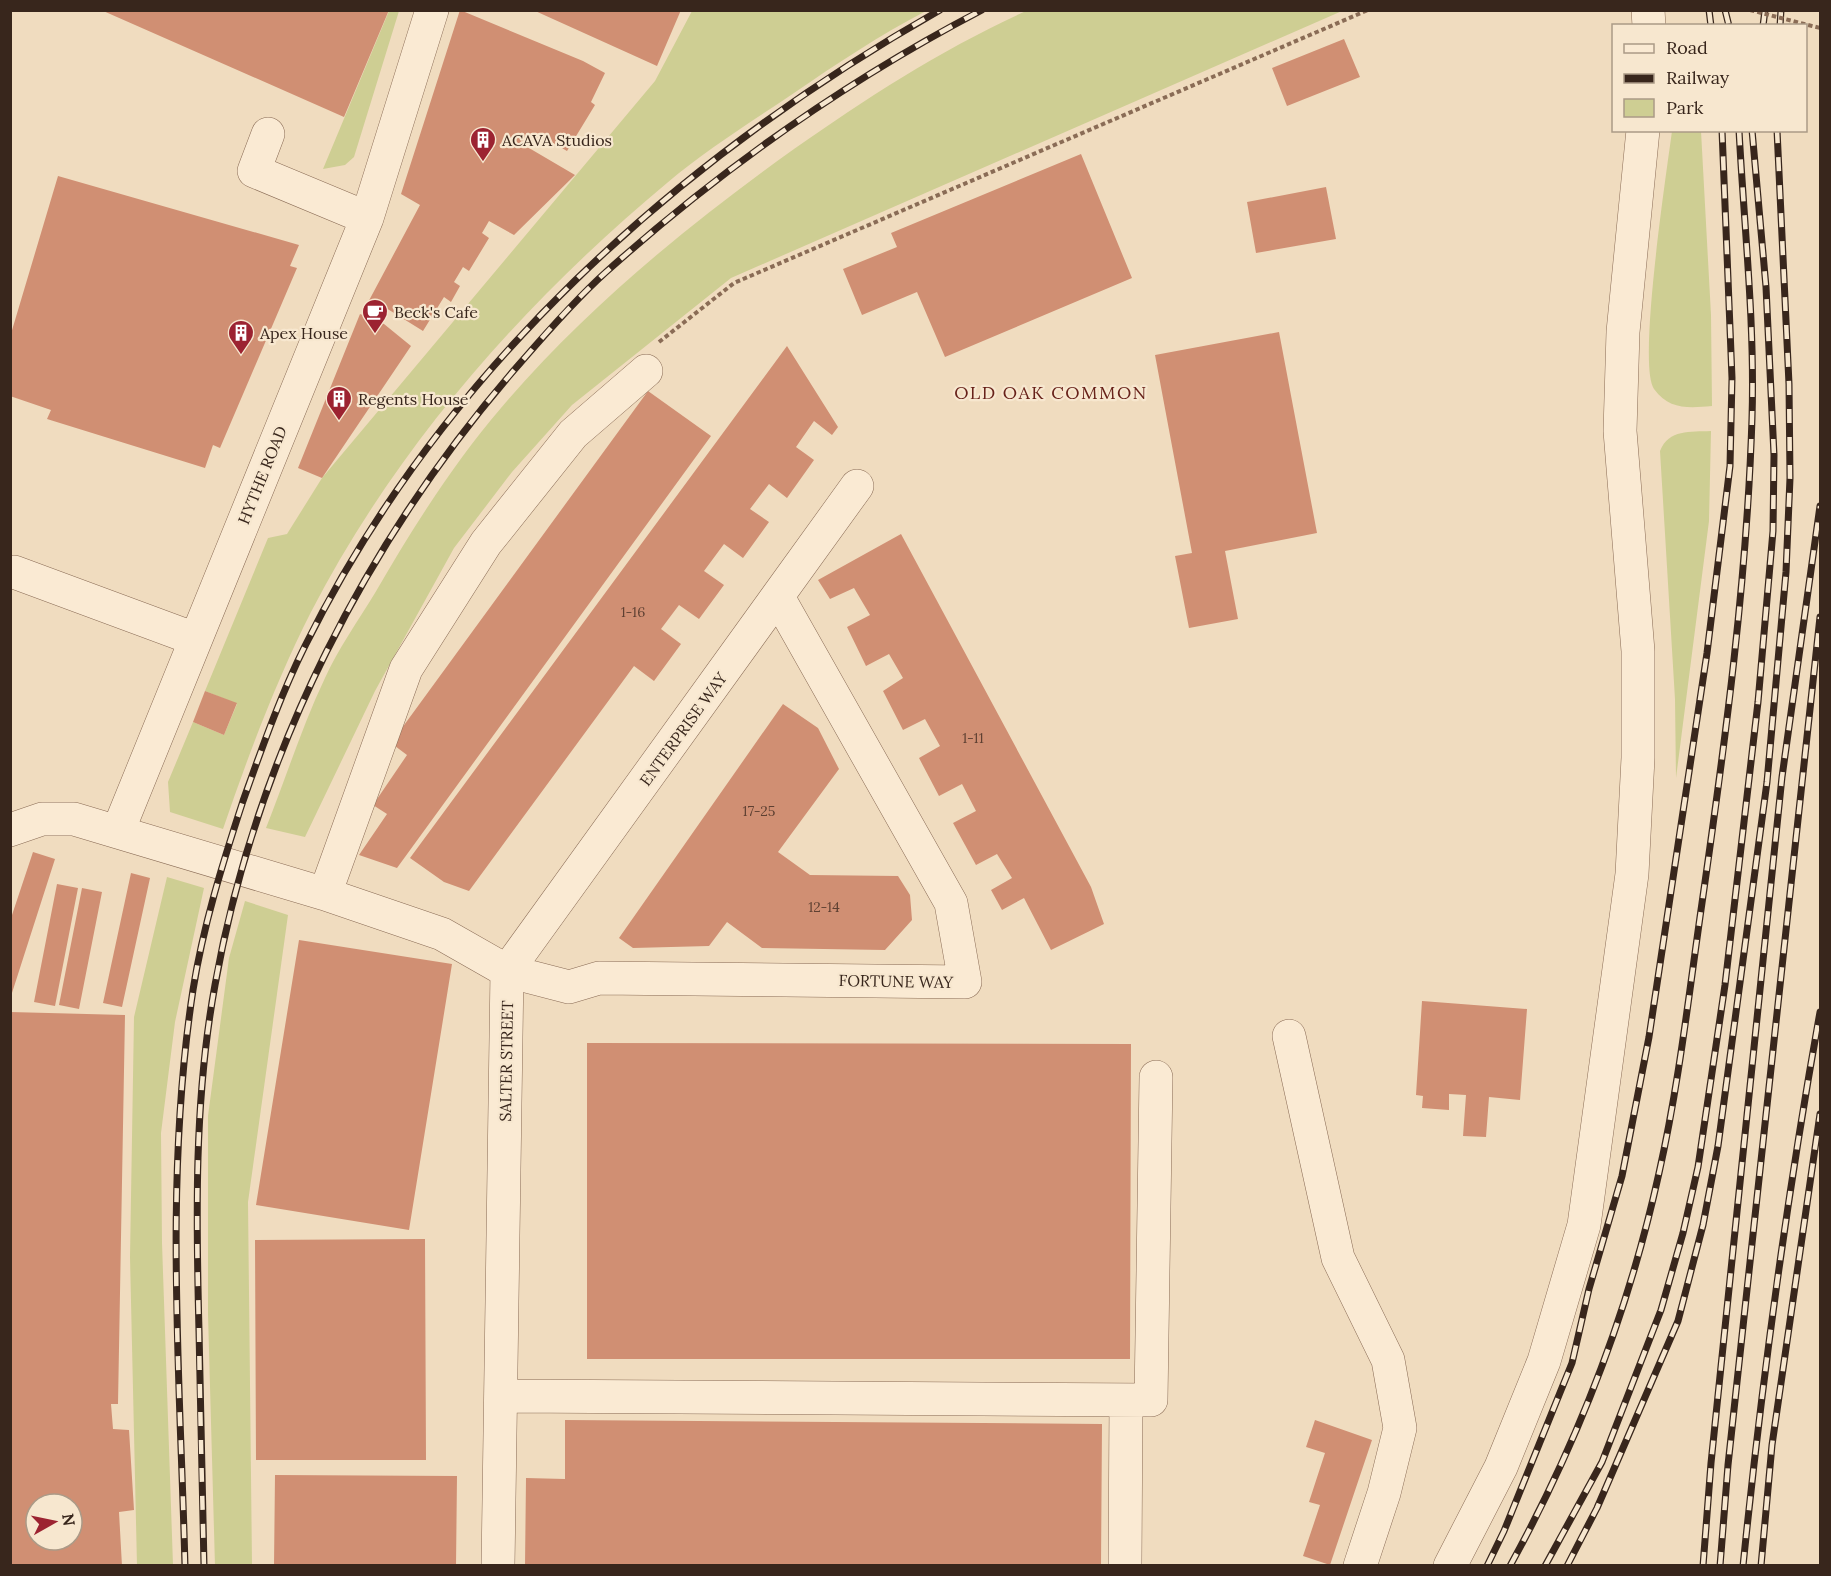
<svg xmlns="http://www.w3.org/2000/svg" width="1831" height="1576" font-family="Lora,serif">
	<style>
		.green { fill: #cece93 }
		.building { fill: #d08f73; fill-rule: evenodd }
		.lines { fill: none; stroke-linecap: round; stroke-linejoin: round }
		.minor-casing { stroke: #8a6c56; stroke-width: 34 }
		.path { stroke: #8a6c56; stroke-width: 4; stroke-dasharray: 4.5 3; stroke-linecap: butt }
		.minor { stroke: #faead3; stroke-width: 33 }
		.rail-casing { stroke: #38261c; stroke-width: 7 }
		.rail { stroke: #f7e7cf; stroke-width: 4.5; stroke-dasharray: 14; stroke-linecap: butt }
		.path-bridge { stroke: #8a6c56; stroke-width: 4; stroke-dasharray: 4.5 3; stroke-linecap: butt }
		.labels { text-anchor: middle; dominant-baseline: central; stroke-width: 4.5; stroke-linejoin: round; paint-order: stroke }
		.number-label { font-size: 14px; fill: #5e4032 }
		.poi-label { font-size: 16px; fill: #38261c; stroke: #f7e7cf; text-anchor: start }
		.street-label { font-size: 16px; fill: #38261c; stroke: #f7e7cf }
		.neighbourhood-label { font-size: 18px; letter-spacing: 1.5px; fill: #672119; stroke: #f7e7cf }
	</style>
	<rect width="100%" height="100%" fill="#f0dcbf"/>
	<path class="green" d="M389,11H399L354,157L345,165L323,169Z
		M692,11H926C880,35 836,64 794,93C751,122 706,150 667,183C524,302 396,447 311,612C276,681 248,756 223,829L170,812L168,782L193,722L224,735L237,704L205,691L268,538L287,534L322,478L655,81Z
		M1026,11H1342L731,278L572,405L512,472L454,548L375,691L305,837L266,828C286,778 302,726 325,678C338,649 358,621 375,593C412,529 453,464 501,408C586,308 688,225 794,149C868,97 944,48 1026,11Z
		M1672,131H1701L1711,315L1712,406C1689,408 1669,410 1654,389C1637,365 1667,170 1672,131Z
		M1711,431L1709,521L1676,778L1675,699L1660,451C1669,429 1690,432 1711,431Z
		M167,877L204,888L175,1022L161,1133L162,1243L173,1565L137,1566L130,1257L134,1017Z
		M245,901L288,915L248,1202L252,1565L215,1566L208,1314V1116L229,958Z"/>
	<path class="building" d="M101,10H389L344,117Z
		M460,10L583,61L605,73L591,102L595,105L567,151L541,136L539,141L534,138L529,148L575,175L514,235L489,221L482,233L489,238L469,271L463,267L454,282L460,286L451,302L444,297L423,331L386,308L379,316L365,308L420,205L401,194Z
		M533,10H681L657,66Z
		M1344,39L1360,77L1287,106L1272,68Z
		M1081,154L1132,278L945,357L917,292L862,315L843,269L897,247L891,233Z
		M58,176L299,245L290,266L297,268L220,448L213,445L205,468L47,419L51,410L10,396V337Z
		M1326,187L1336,239L1256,253L1247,202Z
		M360,314L384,324L411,346L322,478L298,468Z
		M1279,332L1317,533L1225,551L1238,619L1189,628L1175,556L1192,553L1155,355Z
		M787,346L838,427L832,435L814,421L796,447L814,460L787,498L769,484L750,509L769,522L743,558L724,544L704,571L724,585L699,619L679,605L661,629L681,644L654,681L634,666L469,891L444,882L410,858Z
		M648,391L711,436L397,868L359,855L387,814L373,805L407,755L391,743Z
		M901,534L1091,887L1104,924L1051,950L1024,898L1002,910L991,890L1012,878L997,854L976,865L953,823L976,811L962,784L939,796L919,758L940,746L925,719L903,730L883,691L903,678L889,654L866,666L847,627L870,615L854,588L830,599L818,580Z
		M205,691L237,703L224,735L193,722Z
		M783,704L818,728L839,769L778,852L810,875L898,876L910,895L912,920L885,950L762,948L727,922L709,946L633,948L619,938Z
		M33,852L55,859L11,996L10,921Z
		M131,873L150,878L122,1007L103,1003Z
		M57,884L78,888L55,1006L34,1002Z
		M82,888L102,892L79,1009L59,1005Z
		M299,940L452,964L409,1230L256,1205Z
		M1422,1001L1527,1009L1520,1100L1489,1097L1486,1137L1463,1136L1466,1095L1449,1094V1110L1422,1108L1423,1096L1416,1095Z
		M10,1012L125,1015L118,1404H111L113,1429L129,1430L134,1510L119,1512L122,1566H10ZM36,1504H72V1540H36Z
		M587,1043L1131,1044L1130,1359H587Z
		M425,1239L426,1460H256L255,1240Z
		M565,1420L1102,1424L1101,1566H525L526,1478L565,1479Z
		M1315,1420L1372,1440L1330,1565L1303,1556L1320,1505L1309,1502L1325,1453L1306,1447Z
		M275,1475L457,1476L456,1566H274Z"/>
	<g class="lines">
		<defs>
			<path id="minor" d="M1648,10L1649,26
				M268,134L254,171L367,218
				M14,572L195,639
				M10,830L42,819H74L325,894L442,934L507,971L569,987L599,978L965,982L951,903L778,597
				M118,831L367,218L432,10
				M325,894L406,669L486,543L573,434L646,371
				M507,971L857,486
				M1289,1036L1338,1258L1388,1360L1400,1428L1384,1493L1360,1566
				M502,1396L1151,1400L1156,1077
				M498,1566L507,971
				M1125,1566L1126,1400
				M1450,1566L1501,1467L1544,1361L1584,1225L1632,874L1638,758V651L1620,431L1623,332L1643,130"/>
		</defs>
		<use href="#minor" class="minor-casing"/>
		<path class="path" d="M659,342L734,283L1368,10"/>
		<use href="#minor" class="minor"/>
		<defs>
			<path id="rail" d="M1709,10L1711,26
				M1725,10L1729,26
				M1763,26L1765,10
				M1780,26L1781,10
				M185,1566C180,1375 164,1179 193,990C203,926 223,862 243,801C262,748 280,696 305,646C441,371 676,160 940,10
				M204,1566C202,1487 200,1409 199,1331C196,1216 194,1099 215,985C256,755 368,536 522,361C548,331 576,299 606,272C720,170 846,81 982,10
				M1487,1566L1504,1531L1572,1363L1589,1289L1622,1176L1649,1037L1707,653L1730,466L1732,378L1722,130
				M1510,1566C1578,1442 1629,1310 1659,1173C1679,1084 1689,993 1702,903C1725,743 1747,581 1752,418C1755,322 1744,226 1739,130
				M1545,1566L1602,1462L1661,1310L1683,1233L1698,1167L1725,985L1758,702L1773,531L1774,455L1766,287L1752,130
				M1567,1566L1597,1508L1678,1321L1703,1225L1718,1146L1767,782L1786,572L1790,478L1789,384L1777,130
				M1703,1566L1711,1463L1782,777L1820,506
				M1720,1566L1728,1465L1820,617
				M1743,1566C1762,1380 1787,1196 1820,1012
				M1761,1566L1772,1445L1820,1114"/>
		</defs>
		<use href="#rail" class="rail-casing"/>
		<use href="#rail" class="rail"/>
		<path class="path-bridge" d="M1750,10L1820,28"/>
	</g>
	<defs>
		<symbol id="building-pin" viewBox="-11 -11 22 30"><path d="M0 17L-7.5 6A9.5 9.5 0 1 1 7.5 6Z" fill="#9c2331" stroke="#f7e7cf"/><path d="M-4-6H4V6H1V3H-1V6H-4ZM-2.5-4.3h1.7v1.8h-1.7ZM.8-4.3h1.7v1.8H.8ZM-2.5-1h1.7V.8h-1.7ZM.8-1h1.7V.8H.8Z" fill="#fff"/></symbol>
		<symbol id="cafe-pin" viewBox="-11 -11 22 30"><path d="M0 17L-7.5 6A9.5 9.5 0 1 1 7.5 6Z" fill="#9c2331" stroke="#f7e7cf"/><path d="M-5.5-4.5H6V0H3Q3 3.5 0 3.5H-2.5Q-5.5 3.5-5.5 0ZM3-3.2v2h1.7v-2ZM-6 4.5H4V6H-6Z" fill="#fff"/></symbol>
	</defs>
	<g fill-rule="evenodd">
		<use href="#building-pin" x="468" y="125" width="30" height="40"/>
		<use href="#cafe-pin" x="360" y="297" width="30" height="40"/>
		<use href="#building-pin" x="226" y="318" width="30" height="40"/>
		<use href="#building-pin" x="324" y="384" width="30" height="40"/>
	</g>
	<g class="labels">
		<g class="number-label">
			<text x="633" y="612">1-16</text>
			<text x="973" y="738">1-11</text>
			<text x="759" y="811">17-25</text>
			<text x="824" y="907">12-14</text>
		</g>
		<g class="poi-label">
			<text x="502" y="140">ACAVA Studios</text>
			<text x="394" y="312">Beck's Cafe</text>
			<text x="260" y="333">Apex House</text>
			<text x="358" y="399">Regents House</text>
		</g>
		<g class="street-label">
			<text transform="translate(262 475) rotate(-68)">HYTHE ROAD</text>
			<text transform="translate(683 729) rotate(-54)">ENTERPRISE WAY</text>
			<text transform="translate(896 981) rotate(1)">FORTUNE WAY</text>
			<text transform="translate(506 1061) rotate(-89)">SALTER STREET</text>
		</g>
		<g class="neighbourhood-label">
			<text x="1051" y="392">OLD OAK COMMON</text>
		</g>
	</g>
	<rect width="1831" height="1576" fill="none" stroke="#38261c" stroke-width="24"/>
	<rect x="1612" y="24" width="195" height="108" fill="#f7e7cf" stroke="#ab9a87" stroke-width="1.5"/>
	<rect x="1624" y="44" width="30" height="9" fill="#faead3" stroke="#ab9a87" stroke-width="1.5"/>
	<text x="1666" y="54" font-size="18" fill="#38261c">Road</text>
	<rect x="1624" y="74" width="30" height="9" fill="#38261c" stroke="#ab9a87" stroke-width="1.5"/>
	<text x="1666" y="84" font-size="18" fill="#38261c">Railway</text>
	<rect x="1624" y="99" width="30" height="18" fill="#cece93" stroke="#ab9a87" stroke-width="1.5"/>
	<text x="1666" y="114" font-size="18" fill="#38261c">Park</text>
	<g transform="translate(54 1522) rotate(81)"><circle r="28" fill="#f7e7cf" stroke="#ab9a87" stroke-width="1.5"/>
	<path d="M0-4.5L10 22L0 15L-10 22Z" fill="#9c2331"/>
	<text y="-9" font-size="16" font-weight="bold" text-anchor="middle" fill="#38261c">N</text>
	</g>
</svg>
